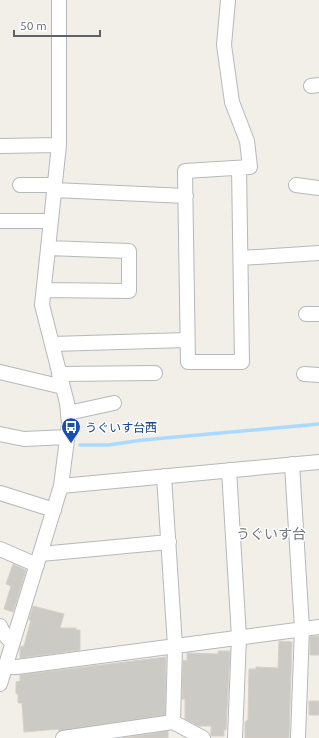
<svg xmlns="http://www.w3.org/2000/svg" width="319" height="738" font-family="Ubuntu,'Noto Sans JP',sans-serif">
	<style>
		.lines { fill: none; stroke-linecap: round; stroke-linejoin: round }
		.stream { stroke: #aadaff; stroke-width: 3.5 }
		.building { fill: #cccac5; stroke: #d6d1c6 }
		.minor-casing { stroke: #b5b8bc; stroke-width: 16 }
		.minor { stroke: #fff; stroke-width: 14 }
		.labels { text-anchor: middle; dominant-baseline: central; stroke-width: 3; stroke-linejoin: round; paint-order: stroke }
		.transit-label { font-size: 12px; fill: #164399; stroke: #fff; text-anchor: start }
		.quarter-label { font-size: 14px; fill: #70757a; stroke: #fff }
	</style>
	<rect width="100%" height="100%" fill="#f1efe8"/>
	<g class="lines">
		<path class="stream" d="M80,445H108L143,440L319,424"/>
	</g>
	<path class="building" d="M13,564L26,570L13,612L4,609L11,586L6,584Z
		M33,606L64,614L60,628H76V630H80V650L20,658V647L24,646L31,620H29Z
		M316,636H319V655H310V637Z
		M279,641L292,642L289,738H245V722L248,720L249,669H256V667L278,668Z
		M218,651H230L226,730H224V736H211V726H198L185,719V699H182L183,660L187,661V653L218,654Z
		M166,657L165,715L59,731L58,729L24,732L22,703H18V694H16V682L20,681V675Z
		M309,701H319V715H309Z
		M168,731V738H122Z"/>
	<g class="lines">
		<defs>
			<path id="minor" d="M228,0L224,45L232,102L247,141L250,167L185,171L188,362H242L239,168
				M311,86L319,85
				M0,146L59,145
				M20,185H55
				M296,185L319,188
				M54,190L186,196
				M0,221H51
				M241,258L319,253
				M44,290L129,291V251L48,248
				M306,314H319
				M52,344L187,340
				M0,372L63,387
				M59,374L155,373
				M304,374L319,375
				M68,413L114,403
				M0,434L24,439L67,437
				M292,464L302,628L298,738
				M229,470L239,637L235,738
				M164,476L175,646L173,722
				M61,486L319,462
				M0,493L54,510
				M0,549L37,565
				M41,554L169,542
				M0,626L4,634L12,643
				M5,667H17L319,627
				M0,684L61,486L69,424L67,403L42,305L59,145V0
				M63,738L173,722L203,738"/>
		</defs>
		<use href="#minor" class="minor-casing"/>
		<use href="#minor" class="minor"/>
	</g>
	<defs>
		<symbol id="bus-pin" viewBox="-11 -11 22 30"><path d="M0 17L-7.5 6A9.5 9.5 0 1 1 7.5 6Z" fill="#1a4fb4" stroke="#fff"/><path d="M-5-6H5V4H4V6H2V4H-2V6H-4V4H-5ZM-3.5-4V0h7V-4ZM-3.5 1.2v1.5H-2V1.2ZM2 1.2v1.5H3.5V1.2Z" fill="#fff"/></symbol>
	</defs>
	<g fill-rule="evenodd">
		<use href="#bus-pin" x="60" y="416" width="22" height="30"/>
	</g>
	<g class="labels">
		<g class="transit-label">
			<text x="85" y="427">うぐいす台西</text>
		</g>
		<g class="quarter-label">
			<text x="271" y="534">うぐいす台</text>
		</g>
	</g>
	<path d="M14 30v6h86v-6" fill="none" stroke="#5f6368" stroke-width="2"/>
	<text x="20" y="30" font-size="12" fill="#5f6368" stroke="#ffffff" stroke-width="3" paint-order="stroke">50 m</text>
</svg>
